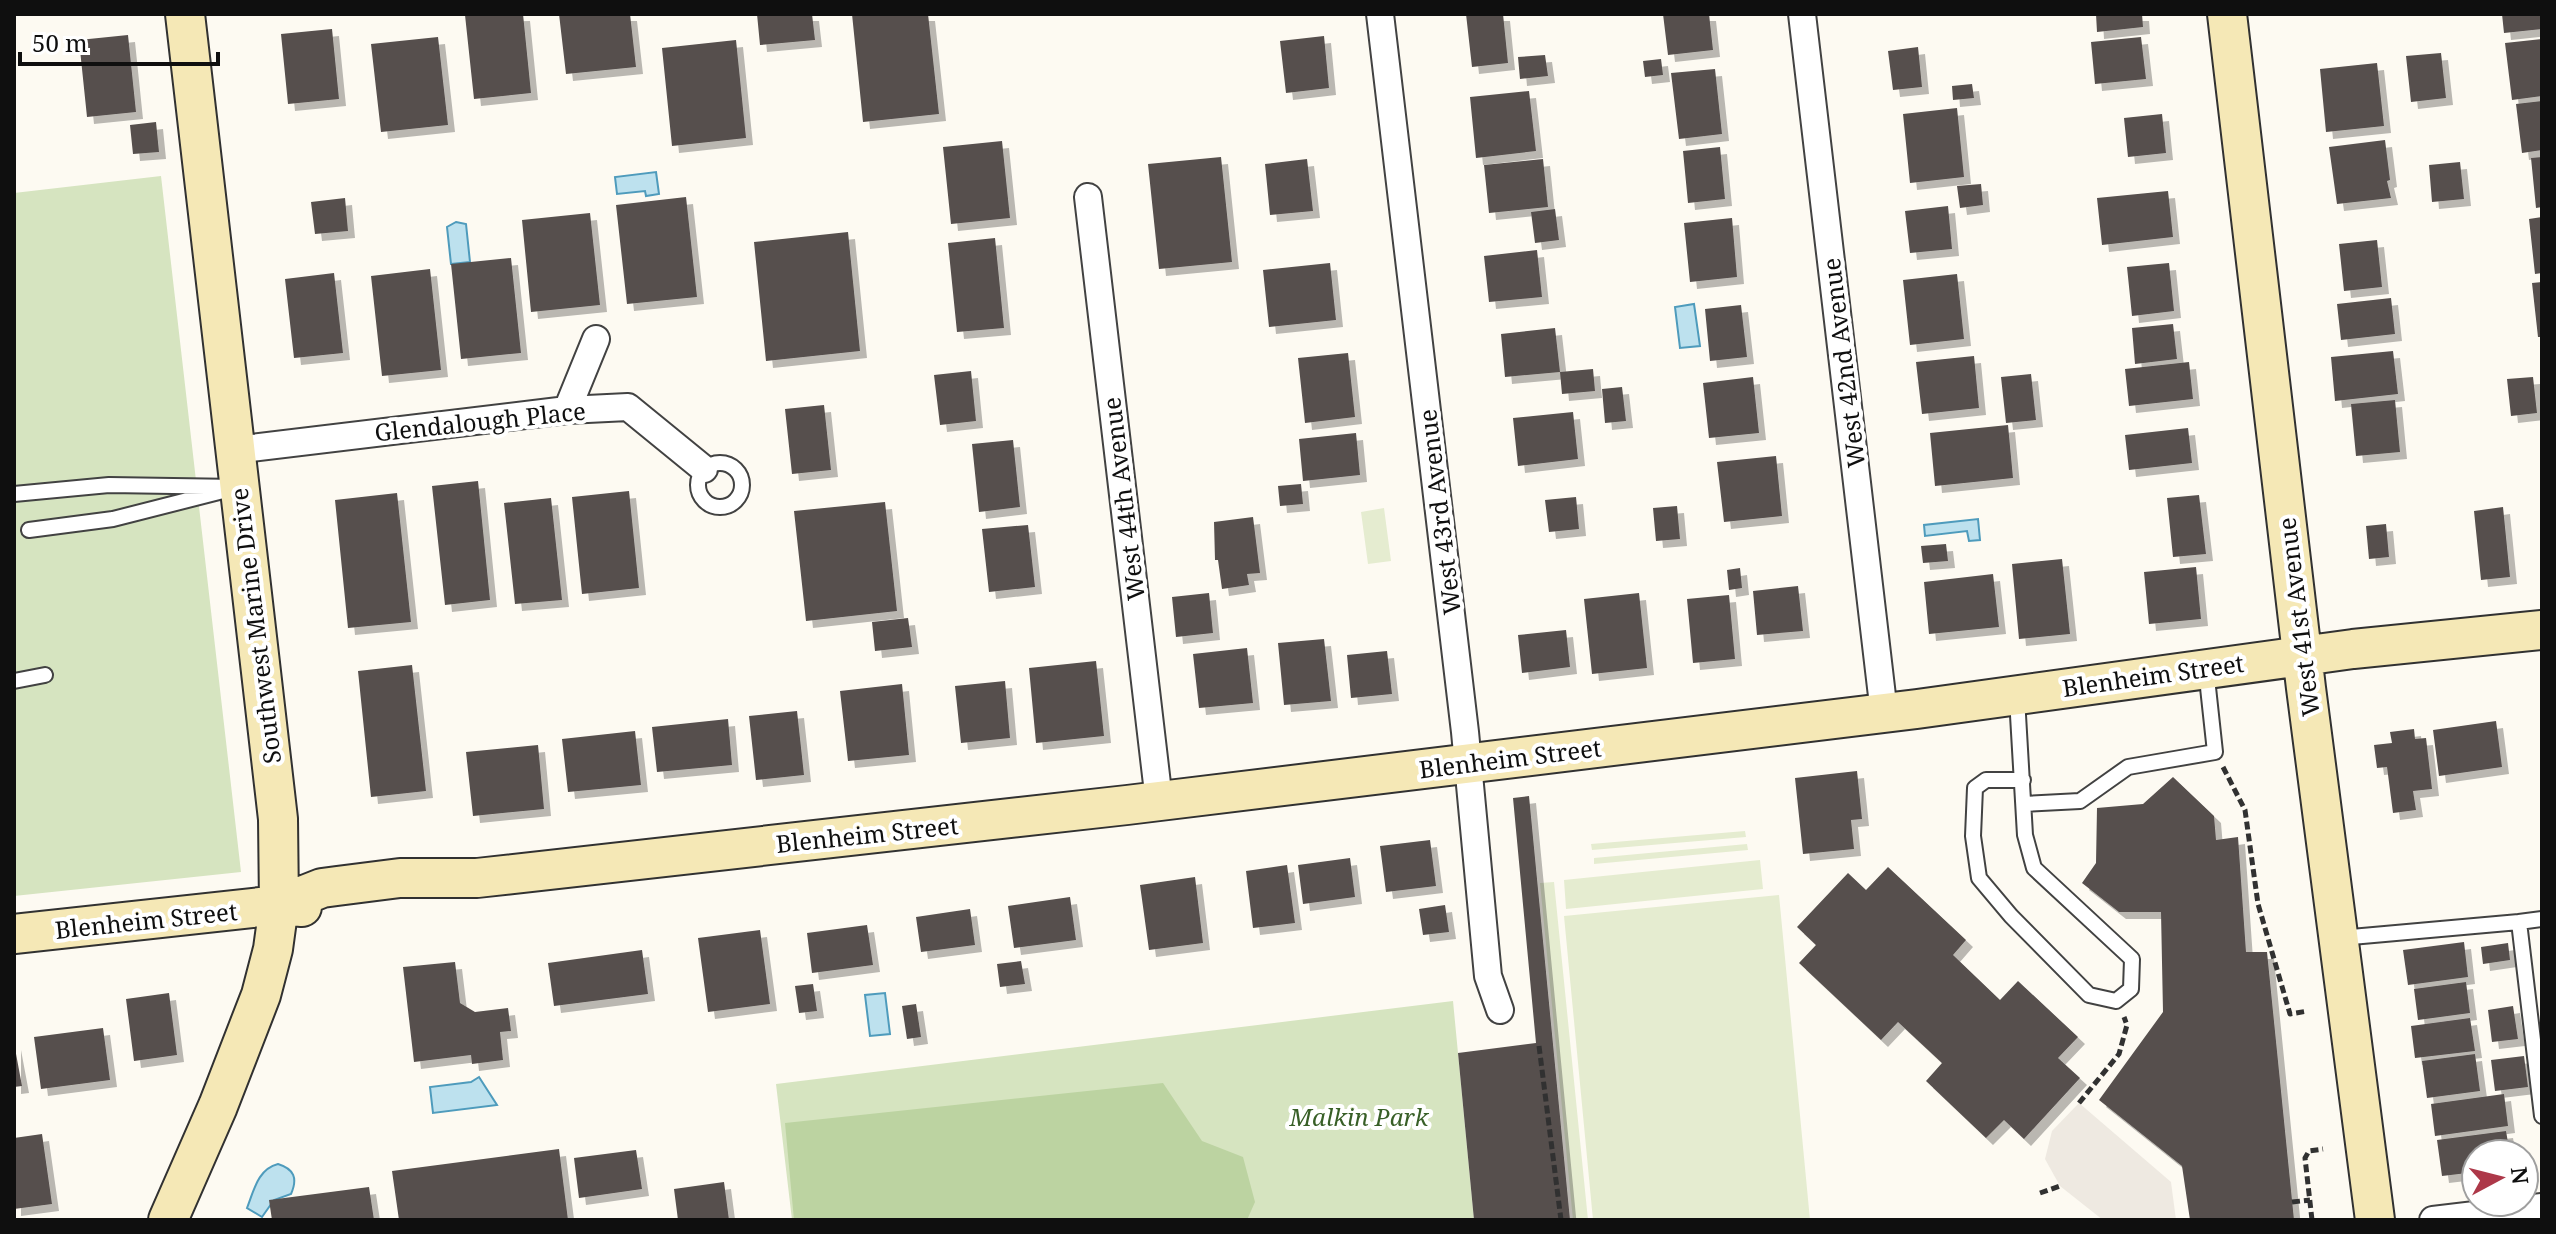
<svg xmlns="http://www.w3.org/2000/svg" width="2556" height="1234" font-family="'Noto Serif',serif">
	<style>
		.green { fill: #d6e4c0 }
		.forest { fill: #bcd3a1 }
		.pitch { fill: #e5ecd0 }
		.plaza { fill: #eee9e1 }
		.water { fill: #bde1ee; stroke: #4e9bbc; stroke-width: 2 }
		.building { fill: #564f4d; filter: url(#shadow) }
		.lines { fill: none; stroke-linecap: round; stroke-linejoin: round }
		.lane-casing { stroke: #424242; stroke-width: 18 }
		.street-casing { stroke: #424242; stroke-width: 30 }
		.secondary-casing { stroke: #313131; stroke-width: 42 }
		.path { stroke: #313131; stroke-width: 5; stroke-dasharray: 8 4; stroke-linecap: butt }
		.lane { stroke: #fff; stroke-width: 14 }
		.street { stroke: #fff; stroke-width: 26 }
		.secondary { stroke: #f5e8b6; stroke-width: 38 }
		.labels { text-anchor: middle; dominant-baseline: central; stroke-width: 8; stroke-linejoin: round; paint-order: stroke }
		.street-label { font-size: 24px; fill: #0f0f0f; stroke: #fff }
		.park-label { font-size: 24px; font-style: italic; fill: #385f27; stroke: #fff }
	</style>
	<defs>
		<filter id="shadow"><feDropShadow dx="7" dy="7" stdDeviation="0" flood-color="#0004"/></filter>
	</defs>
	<rect width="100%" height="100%" fill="#fdfaf2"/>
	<path class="green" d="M161,176L241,872L14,896V193Z
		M1453,1001L1474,1220H792L776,1084Z"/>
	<path class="forest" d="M1163,1083L1202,1141L1243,1157L1255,1202L1247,1220H794L785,1123Z"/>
	<path class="pitch" d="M1384,508L1391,561L1368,564L1361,512Z
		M1745,831L1746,837L1592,850L1591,844Z
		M1747,844L1748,850L1594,864V858Z
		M1760,860L1763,889L1566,909L1564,880Z
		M1554,882L1588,1220H1573L1540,883Z
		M1779,895L1810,1220H1593L1564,916Z"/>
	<path class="plaza" d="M2079,1103L2171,1182L2176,1220H2103L2060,1186L2045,1159L2052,1131Z"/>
	<path class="water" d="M656,172L659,194L646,196L645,191L617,194L615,177Z
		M456,222L466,224L470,262L451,264L447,227Z
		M1694,304L1700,346L1680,348L1675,307Z
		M1978,519L1980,540L1969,541L1967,531L1925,536L1924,525Z
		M885,993L890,1034L870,1036L865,995Z
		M479,1077L497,1105L433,1113L430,1087L471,1082Z
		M278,1164C294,1169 298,1178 291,1194L274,1200L262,1217L247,1208C254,1190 258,1169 278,1164Z"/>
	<path class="building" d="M523,14L531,93L474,99L465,15Z
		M559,14H630L636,67L566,74Z
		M757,14H812L815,40L760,45Z
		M852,14H928L939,114L863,122Z
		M1466,14H1503L1508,63L1472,67Z
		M1663,14H1709L1713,50L1668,55Z
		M2096,14H2142L2143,27L2097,32Z
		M2502,14H2542V29L2504,33Z
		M332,29L339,99L288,104L281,34Z
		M128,35L136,112L87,117L79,40Z
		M1324,36L1329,88L1286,93L1280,41Z
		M438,37L448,125L381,132L371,44Z
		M2141,37L2146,79L2095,84L2091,42Z
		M2542,39V96L2512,100L2505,43Z
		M736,40L746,138L672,146L662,48Z
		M1918,47L1922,87L1893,90L1888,51Z
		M2441,53L2446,98L2411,102L2406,56Z
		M1545,55L1548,76L1520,79L1518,57Z
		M1661,59L1663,75L1645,77L1643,61Z
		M2377,63L2384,126L2326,132L2320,69Z
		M1715,69L1722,134L1679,139L1671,73Z
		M1972,84L1974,98L1953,100L1952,86Z
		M1529,91L1536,151L1476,158L1470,97Z
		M2542,101V150L2522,153L2516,104Z
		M1957,108L1964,177L1910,183L1903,114Z
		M2162,114L2166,153L2128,157L2124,118Z
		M156,122L159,152L133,154L130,125Z
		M2385,140L2390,180L2387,181L2391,198L2337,204L2329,147Z
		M1002,141L1010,218L951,224L943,147Z
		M1720,147L1725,199L1688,203L1683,151Z
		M1221,157L1232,262L1159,269L1148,164Z
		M2542,157V207L2536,208L2531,158Z
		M1307,159L1313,211L1270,215L1265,164Z
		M1543,159L1548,207L1489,213L1484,165Z
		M2460,162L2464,199L2432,202L2429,165Z
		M1981,184L1983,205L1960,208L1957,186Z
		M2168,191L2173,237L2102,245L2097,198Z
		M686,197L697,297L627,304L616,205Z
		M345,198L348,231L315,234L311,202Z
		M1948,206L1952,249L1910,253L1905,211Z
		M1555,209L1559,240L1535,243L1531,212Z
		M590,213L600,305L531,312L522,220Z
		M2542,217V273L2535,274L2529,219Z
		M1732,218L1737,277L1690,282L1684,223Z
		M848,232L860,351L766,361L754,242Z
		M995,238L1004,328L957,332L948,243Z
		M2377,240L2382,287L2344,291L2339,244Z
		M1537,250L1542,297L1489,302L1484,256Z
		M511,258L521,353L461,359L451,264Z
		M1330,263L1336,320L1269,327L1263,270Z
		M2169,263L2174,311L2132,316L2127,267Z
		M430,269L441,370L382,376L371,276Z
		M334,273L343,353L294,358L285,279Z
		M1957,274L1964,339L1910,345L1903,280Z
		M2542,282V337H2538L2532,283Z
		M2391,298L2395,334L2341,340L2337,304Z
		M1741,305L1747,357L1710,361L1705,309Z
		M2173,324L2177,359L2135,364L2132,328Z
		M1555,328L1560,372L1593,369L1595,391L1562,394L1560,372L1505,377L1501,334Z
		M2393,351L2398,394L2335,401L2331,357Z
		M1348,353L1355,417L1305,423L1298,358Z
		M1974,356L1979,408L1922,414L1916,362Z
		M2189,362L2193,399L2129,406L2125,369Z
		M971,371L976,421L940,425L934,375Z
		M2031,374L2036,420L2006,423L2001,377Z
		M1753,377L1759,433L1709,438L1703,383Z
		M2533,377L2537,413L2511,416L2507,379Z
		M1622,387L1626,421L1605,423L1602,389Z
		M2395,400L2400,452L2356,456L2351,404Z
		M824,405L831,470L792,474L785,409Z
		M1573,412L1578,459L1518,466L1513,418Z
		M2008,425L2013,478L1935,486L1930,433Z
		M2188,428L2192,463L2129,470L2125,435Z
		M1356,433L1360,475L1303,481L1299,439Z
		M1013,440L1020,507L979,512L972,444Z
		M1776,456L1782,516L1724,522L1717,462Z
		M478,481L490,600L445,605L432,486Z
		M1301,484L1303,504L1280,506L1278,486Z
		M629,491L639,588L582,594L572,497Z
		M397,493L411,622L348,628L335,500Z
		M2199,495L2206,554L2173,557L2167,498Z
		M1576,497L1579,529L1549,532L1545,500Z
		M551,498L562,600L515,604L504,503Z
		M885,502L897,611L806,621L794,511Z
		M1677,506L1680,539L1656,541L1653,508Z
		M2503,507L2510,577L2481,580L2474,511Z
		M1253,517L1260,573L1247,574L1249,585L1222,589L1218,560H1215L1214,522Z
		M2386,524L2389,557L2369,559L2366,526Z
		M1028,525L1035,587L989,592L982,529Z
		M1946,544L1948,561L1923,563L1921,546Z
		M2062,559L2070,634L2019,639L2012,564Z
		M2196,567L2201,619L2149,624L2144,572Z
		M1740,568L1742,588L1729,590L1727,570Z
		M1993,574L1999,627L1929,634L1924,582Z
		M1798,586L1803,631L1757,635L1753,591Z
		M1209,593L1213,633L1176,637L1172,597Z
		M1639,593L1647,668L1592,674L1584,599Z
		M1729,595L1735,659L1693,663L1687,599Z
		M908,618L912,647L875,651L872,622Z
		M1566,630L1570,667L1522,673L1518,635Z
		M1324,639L1331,701L1284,705L1278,643Z
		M1247,648L1253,703L1199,708L1193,654Z
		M1387,651L1392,694L1351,698L1347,655Z
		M1096,661L1104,736L1036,743L1029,668Z
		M412,665L426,791L371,797L358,671Z
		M1005,681L1010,738L961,743L955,686Z
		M902,684L909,755L848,761L840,691Z
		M797,711L804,775L756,780L749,716Z
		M728,719L732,765L657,772L652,727Z
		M2496,721L2502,767L2439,776L2433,730Z
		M2414,729L2415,739L2426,738L2432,789L2413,791L2416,810L2393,813L2387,767L2377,768L2374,745L2392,743L2390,732Z
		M635,731L641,785L568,792L562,739Z
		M538,745L544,809L473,816L466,752Z
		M1857,771L1862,819L1851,820L1854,849L1803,854L1795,778Z
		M2173,777L2214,816L2216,840L2238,837L2246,952H2267L2294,1220H2190L2182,1166L2099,1100L2163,1012L2161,912H2119L2082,883L2096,863L2097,808L2143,804Z
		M1529,796L1570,1220H1474L1458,1053L1536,1043L1513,798Z
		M1430,840L1436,886L1386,892L1380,846Z
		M1350,858L1355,897L1303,904L1298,865Z
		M1287,865L1295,923L1253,928L1246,871Z
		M1888,867L1966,940L1953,955L2000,1000L2018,981L2078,1037L2058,1058L2080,1078L2024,1139L2004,1120L1986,1138L1926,1081L1942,1063L1898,1022L1881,1040L1799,963L1816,945L1797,927L1848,873L1866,890Z
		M1195,877L1203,943L1149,950L1140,885Z
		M1070,897L1076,940L1014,948L1008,906Z
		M1445,905L1449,932L1423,935L1419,909Z
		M970,909L975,945L921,952L916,917Z
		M867,925L873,965L812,973L807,933Z
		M760,930L770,1004L708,1012L698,938Z
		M2464,942L2468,977L2408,985L2403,950Z
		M2508,943L2510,960L2483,964L2481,947Z
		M642,950L648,994L554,1006L548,963Z
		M1021,961L1025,984L1000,987L997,964Z
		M455,962L460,1003L475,1012L508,1008L511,1031L500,1032L503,1060L472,1064L471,1055L414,1062L403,967Z
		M2466,982L2470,1013L2418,1020L2414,989Z
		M813,984L817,1011L799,1013L795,986Z
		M169,993L177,1055L134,1061L126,999Z
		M916,1004L921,1037L907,1039L902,1006Z
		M2513,1006L2518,1039L2492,1042L2488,1010Z
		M2470,1018L2475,1051L2415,1058L2411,1026Z
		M103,1028L110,1080L41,1089L34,1037Z
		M14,1043L22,1086L14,1087Z
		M2475,1054L2480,1091L2427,1098L2422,1061Z
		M2524,1056L2528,1087L2495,1091L2491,1060Z
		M2504,1094L2508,1126L2435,1136L2431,1104Z
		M2506,1131L2510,1154H2476V1172L2442,1176L2437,1140Z
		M42,1134L52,1204L14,1209V1138Z
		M559,1149L568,1220H399L392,1171Z
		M636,1150L642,1189L579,1198L574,1158Z
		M724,1182L729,1220H678L674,1189Z
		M369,1187L374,1220H272L269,1200Z"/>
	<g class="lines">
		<defs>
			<path id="lane" d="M698 485a22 22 0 1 1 44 0a22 22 0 1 1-44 0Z
				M14,494L109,485L238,487
				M29,530L113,519L223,491
				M14,681L45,675
				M2017,698L2025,835L2034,868L2132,959L2131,989L2116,1001L2089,995L2011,916L1979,878L1973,836L1975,788L1986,780H2023
				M2024,804L2080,801L2128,767L2215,752L2206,669
				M2542,919L2519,922L2542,1116
				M2340,938L2519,922"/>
			<path id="street" d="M1380,14L1465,732L1488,976L1500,1010
				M1802,14L1884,713
				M1088,197L1159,801
				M567,410L596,339
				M235,450L567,410L628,407L704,469
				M2433,1220L2542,1207"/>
			<path id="secondary" d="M2227,14L2306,688L2375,1220
				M279,905L322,888L337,886L400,878H477L1127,805L1917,709L2353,649L2542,630
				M14,934L279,905L302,907
				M168,1220L218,1106L261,995L273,949L279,905L278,819L185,14"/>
		</defs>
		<use href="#lane" class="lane-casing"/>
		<use href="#street" class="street-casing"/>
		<use href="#secondary" class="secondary-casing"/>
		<path class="path" d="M2223,767L2245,810L2258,904L2290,1014L2308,1011
			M1539,1046L1561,1220
			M2079,1103L2119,1054L2127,1025L2124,1017
			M2040,1193L2060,1186
			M2292,1202L2310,1200
			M2312,1220L2305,1158L2309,1151L2323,1149"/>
		<use href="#lane" class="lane"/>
		<use href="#street" class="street"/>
		<use href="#secondary" class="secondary"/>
	</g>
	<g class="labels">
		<g class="street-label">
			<text transform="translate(1843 363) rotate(-97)">West 42nd Avenue</text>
			<text transform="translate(480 421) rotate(-6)">Glendalough Place</text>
			<text transform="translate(1123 499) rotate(-97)">West 44th Avenue</text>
			<text transform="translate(1439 512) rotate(-97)">West 43rd Avenue</text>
			<text transform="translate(2298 617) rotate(-97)">West 41st Avenue</text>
			<text transform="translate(255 626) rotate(-97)">Southwest Marine Drive</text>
			<text transform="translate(2153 675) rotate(-8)">Blenheim Street</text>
			<text transform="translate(1510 758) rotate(-7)">Blenheim Street</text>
			<text transform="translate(867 834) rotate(-6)">Blenheim Street</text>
			<text transform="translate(146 920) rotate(-6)">Blenheim Street</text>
		</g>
		<g class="park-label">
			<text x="1359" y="1116">Malkin Park</text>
		</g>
	</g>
	<rect width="2556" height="1234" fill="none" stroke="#0f0f0f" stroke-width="32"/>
	<g transform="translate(2500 1178) rotate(83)"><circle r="38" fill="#ffffff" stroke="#9f9f9f" stroke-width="2"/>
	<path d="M0-6L14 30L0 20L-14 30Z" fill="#ad3849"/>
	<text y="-12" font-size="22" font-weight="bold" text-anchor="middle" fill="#0f0f0f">N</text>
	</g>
	<path d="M20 52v12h198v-12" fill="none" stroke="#0f0f0f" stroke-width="4"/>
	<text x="32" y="52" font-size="24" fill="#0f0f0f" stroke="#ffffff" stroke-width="6" paint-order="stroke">50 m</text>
</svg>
